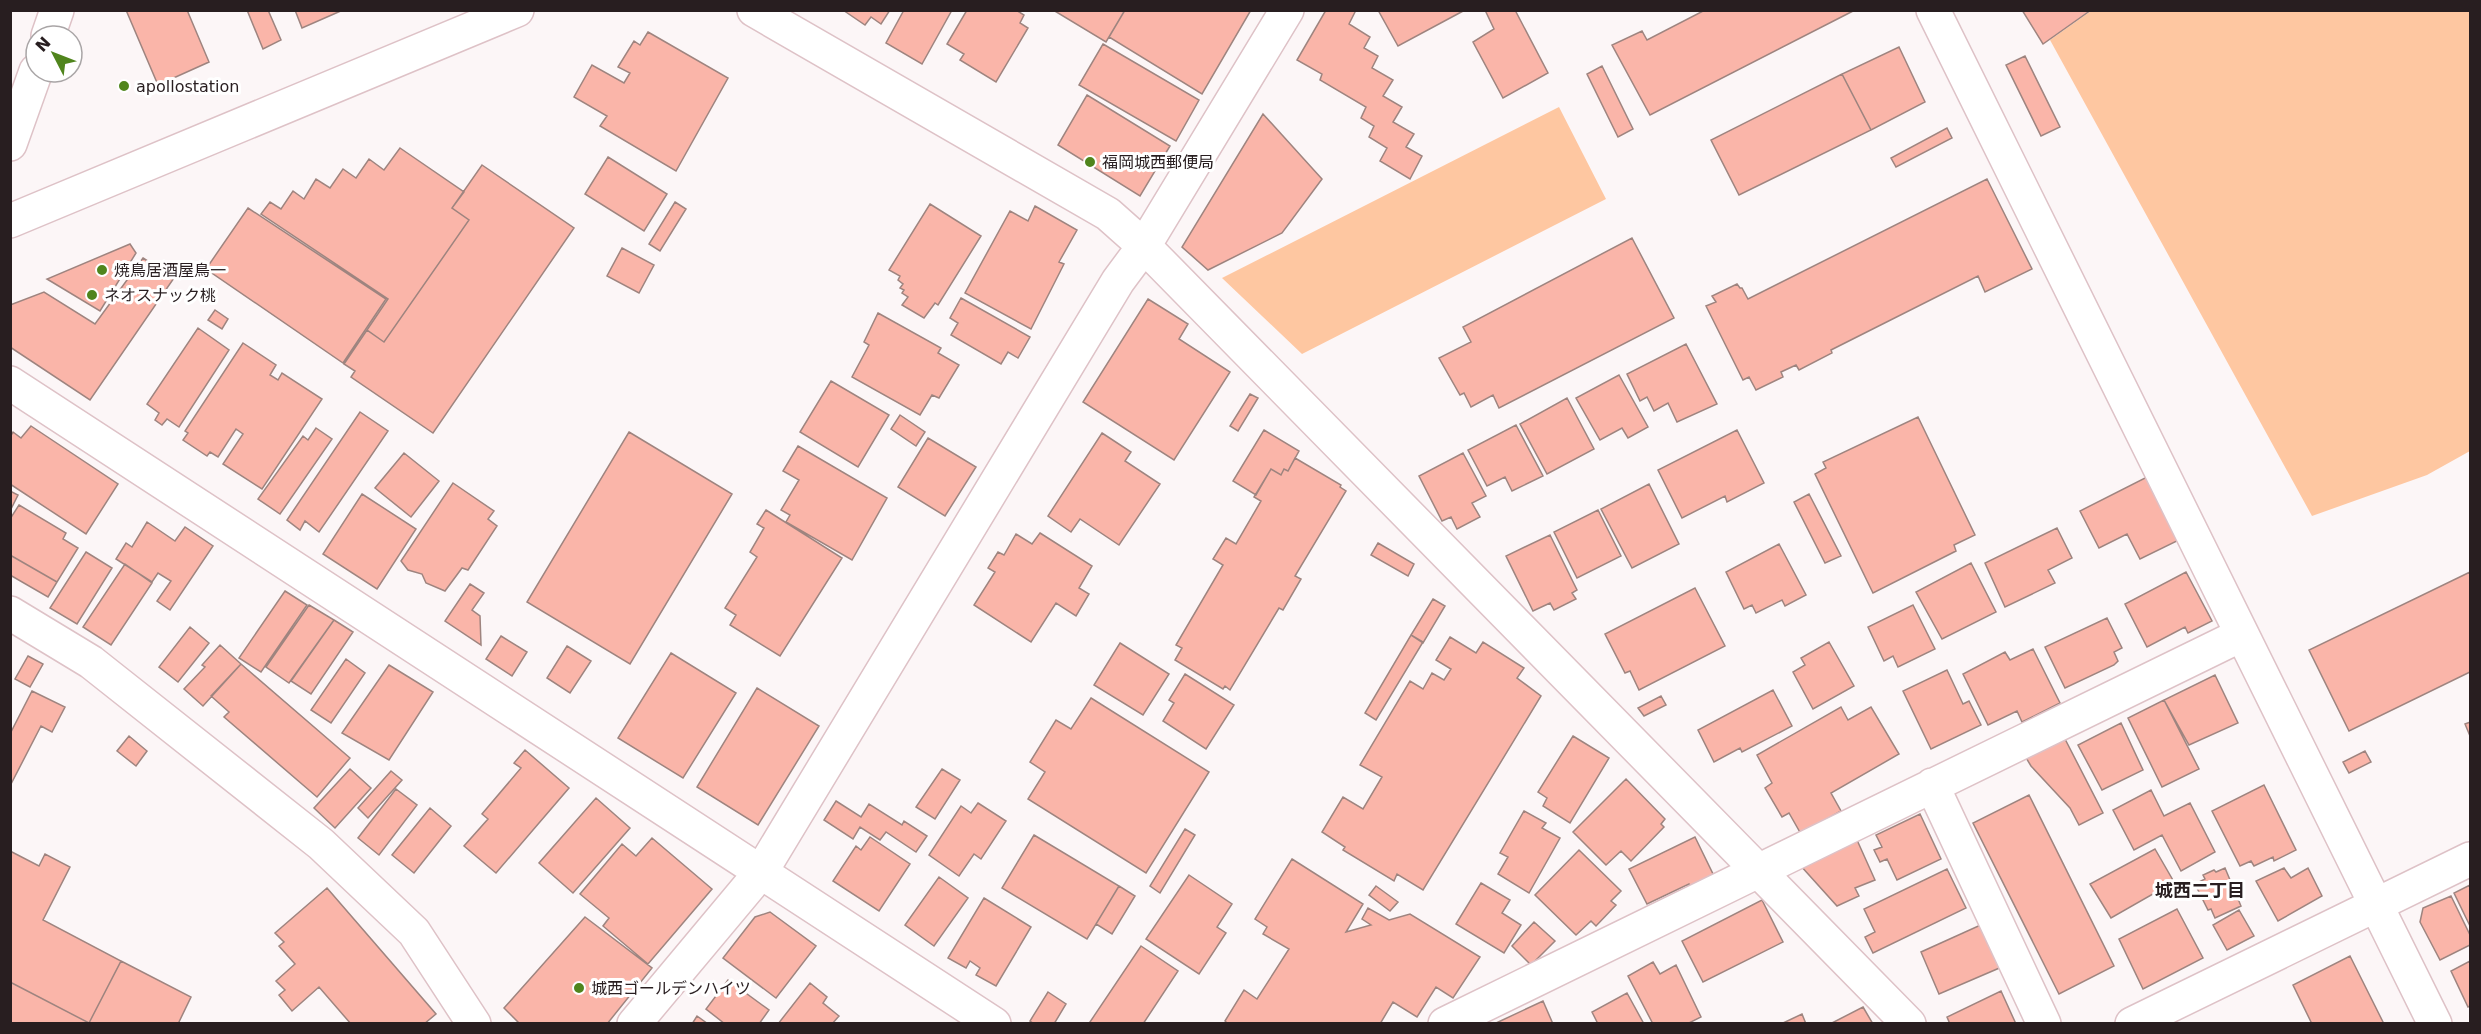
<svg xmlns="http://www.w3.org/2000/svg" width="2481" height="1034" font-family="'DejaVu Sans','Noto Sans JP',sans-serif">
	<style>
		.green { fill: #fec7a1 }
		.building { fill: #fab5a9; stroke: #9e847f; stroke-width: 1.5 }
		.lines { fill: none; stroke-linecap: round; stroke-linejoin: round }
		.minor-casing { stroke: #dec2c7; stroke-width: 36 }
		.tertiary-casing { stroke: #dec2c7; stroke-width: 36 }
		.minor { stroke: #fff; stroke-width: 33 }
		.tertiary { stroke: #fff; stroke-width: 33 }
		.poi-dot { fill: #50851d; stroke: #fff; stroke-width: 2 }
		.labels { text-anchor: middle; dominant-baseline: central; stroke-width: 6; stroke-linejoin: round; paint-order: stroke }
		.poi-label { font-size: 16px; fill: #281e20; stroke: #fff; text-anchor: start }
		.neighbourhood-label { font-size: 18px; font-weight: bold; fill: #281e20; stroke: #fff }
	</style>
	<rect width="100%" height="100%" fill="#fcf6f7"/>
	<path class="green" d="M2091,11H2470V451L2427,475L2312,516L2050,40Z
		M1559,107L1606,199L1302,354L1222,278Z"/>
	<path class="building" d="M126,10H187L209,62L158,85Z
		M247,10H268L281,40L263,49Z
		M295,10H343L302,28Z
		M843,10H890L881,24L871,17L865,25Z
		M904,10H952L922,64L886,43Z
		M967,10H1016L1024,15L1020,23L1028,28L996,82L960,60L964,54L947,44Z
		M1053,10H1125L1106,42Z
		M1125,10H1251L1202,94L1109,37Z
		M1326,10H1356L1349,24L1370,37L1364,48L1378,56L1372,68L1393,80L1383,96L1402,107L1393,122L1414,134L1406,147L1422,156L1410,179L1380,161L1387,148L1369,137L1374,126L1361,118L1366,107L1320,80L1322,74L1297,60Z
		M1378,10H1465L1398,46Z
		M1485,10H1515L1548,73L1503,98L1473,42L1494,29Z
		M1705,10H1855L1650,115L1612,45L1642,31L1647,40Z
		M2022,10H2091L2043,44Z
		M648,32L728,78L676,171L600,126L607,116L574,97L592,65L624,83L630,73L618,67L634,41L640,45Z
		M1103,44L1199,100L1176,141L1079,85Z
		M1899,47L1925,102L1871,130L1842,74Z
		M2025,56L2060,127L2041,136L2006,65Z
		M1602,66L1633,129L1618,137L1587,74Z
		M1842,74L1871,130L1739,195L1711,140Z
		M1087,95L1170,146L1140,196L1058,145Z
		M1263,114L1322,179L1282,233L1208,270L1182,247Z
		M1947,128L1952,138L1896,167L1891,158Z
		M400,148L464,192L452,208L469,220L384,342L367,330L388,299L261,214L270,202L281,209L293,191L304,199L316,179L330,188L343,169L356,178L369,159L384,170Z
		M608,157L667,194L644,231L585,194Z
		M482,165L574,228L433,433L351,377L355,371L344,364L367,330L384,342L469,220L452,208Z
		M1987,179L2032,269L1985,292L1978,276L1831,350L1832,353L1799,370L1796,365L1781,372L1783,377L1756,390L1749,377L1743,380L1706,306L1716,302L1712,296L1737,284L1740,288H1742L1748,299Z
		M675,202L686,209L660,251L649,244Z
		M930,204L981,236L938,305L935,303L924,318L902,305L908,297L902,293L904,290L900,288L903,284L898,280L900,276L889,270Z
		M1035,206L1077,230L1059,262L1064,264L1031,329L965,293L1010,211L1028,221Z
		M248,208L386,299L343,363L206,269Z
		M1632,238L1674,318L1499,408L1493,395L1471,407L1464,393L1460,395L1439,358L1471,342L1463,327Z
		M130,244L136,253L100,311L47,279Z
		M622,248L654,265L639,293L607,276Z
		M143,258L174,278L90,400L10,347V305L44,292L95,324Z
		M961,298L1030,337L1018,358L1008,352L1001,364L951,335L958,323L950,318Z
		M1148,299L1188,324L1179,339L1230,372L1174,460L1083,402Z
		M215,310L228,319L222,329L208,320Z
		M878,313L941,348L938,353L959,365L939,398L932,395L920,415L852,377L869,345L864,342Z
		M198,328L229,350L179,427L167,419L162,425L155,420L159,413L147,404Z
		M243,343L276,365L270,375L278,380L282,373L322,399L262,489L223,464L243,434L236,429L218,457L210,452L207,456L183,440L188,433L185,431Z
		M1686,344L1717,404L1677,422L1668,403L1654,411L1647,397L1640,401L1627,374Z
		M1619,375L1648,427L1628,438L1622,428L1600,440L1576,398Z
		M831,381L889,415L858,467L800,432Z
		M1250,394L1258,398L1238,431L1230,426Z
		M1567,398L1594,449L1547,474L1520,424Z
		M360,412L388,431L319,532L305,521L300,530L287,520Z
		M900,415L925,432L916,446L891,429Z
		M1918,417L1975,535L1954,545L1956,551L1873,593L1815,474L1826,468L1823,462Z
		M1516,425L1543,476L1512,491L1505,477L1487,486L1468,450Z
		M31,426L118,484L86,534L10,484V437L13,432L21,438Z
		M316,428L332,439L280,514L258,499L303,436L308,440Z
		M1264,430L1299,451L1288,471L1284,469L1281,475L1271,469L1256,495L1233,481Z
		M1737,430L1764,483L1727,502L1725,496L1682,518L1658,470Z
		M629,432L732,494L630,664L527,602Z
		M1102,433L1131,452L1125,461L1160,484L1119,545L1080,519L1071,532L1048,516Z
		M928,438L976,467L945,516L898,487Z
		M798,446L887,498L852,560L786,522L790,515L781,510L799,480L783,471Z
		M404,453L439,481L411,517L375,488Z
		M1463,453L1486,496L1472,503L1480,517L1457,529L1451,517L1442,521L1419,476Z
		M1295,458L1341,485L1340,487L1346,491L1295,576L1301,579L1283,610L1279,608L1230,690L1225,686L1223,689L1175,660L1182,648L1176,645L1223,565L1213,559L1226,538L1236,544L1261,501L1254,497L1271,469L1281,475L1284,469L1288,471Z
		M2149,476L2181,539L2140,559L2127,534L2099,548L2080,511Z
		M453,483L494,511L488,519L497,526L468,570L462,568L445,591L426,583L422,574L408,570L401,561Z
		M1649,484L1679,544L1632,568L1601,509Z
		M10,491L18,495L10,511Z
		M362,494L416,529L377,589L323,554Z
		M1809,494L1841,556L1825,563L1794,502Z
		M19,505L66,533L63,539L78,548L57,582L10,555V519Z
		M766,510L842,558L780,656L730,625L736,615L725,608L757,557L750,552L764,528L757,524Z
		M1598,510L1621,556L1577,578L1554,532Z
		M147,522L175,541L185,527L213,546L170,610L157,601L171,581L158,573L152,582L116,559L126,543L132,547Z
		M2057,528L2072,558L2048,570L2055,583L2005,607L1985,563Z
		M1040,533L1092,566L1079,588L1089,594L1076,616L1056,603L1031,642L974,605L995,572L988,568L998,552L1004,555L1016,534L1032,544Z
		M1550,535L1577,590L1572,593L1576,599L1554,610L1550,603L1533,611L1506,556Z
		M1378,543L1414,564L1408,576L1371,555Z
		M1779,544L1806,595L1785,606L1782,600L1756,613L1752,605L1744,609L1726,572Z
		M86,552L112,568L77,624L50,608Z
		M10,555L57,582L48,597L10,575Z
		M1971,563L1996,612L1942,639L1916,592Z
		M125,564L152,583L111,645L83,627Z
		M2186,572L2212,621L2188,633L2185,627L2147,647L2125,604Z
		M2470,572V672L2349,731L2309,650Z
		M470,584L484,593L472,610L480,616L481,645L445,621Z
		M1695,588L1725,646L1639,690L1630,671L1625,673L1605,634Z
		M285,591L307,605L261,672L239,658Z
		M1433,599L1445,606L1423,643L1411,635Z
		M309,605L334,620L289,683L266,667Z
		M1913,605L1935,649L1898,667L1893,656L1884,661L1868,627Z
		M2107,618L2122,648L2114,652L2118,661L2114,665L2065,688L2045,647Z
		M334,620L353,632L311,694L291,681Z
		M190,627L209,643L178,682L159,667Z
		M1411,635L1423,642L1376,720L1365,713Z
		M501,636L527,652L512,676L486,659Z
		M1450,637L1476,653L1483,642L1524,668L1517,678L1541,696L1423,890L1397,874L1394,881L1343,850L1345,847L1322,832L1343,797L1363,809L1382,777L1360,765L1410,681L1423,689L1432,673L1444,680L1451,669L1436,660Z
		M1829,642L1854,686L1813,709L1793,672L1805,665L1801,658Z
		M1120,643L1169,674L1143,715L1094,685Z
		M220,645L241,664L203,706L184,689L205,667L202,665Z
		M567,646L591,661L570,693L547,678Z
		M2033,649L2060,703L2022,722L2017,711L1988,725L1963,674L2005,652L2010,660Z
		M671,653L736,693L683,778L618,738Z
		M28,656L43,664L30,687L15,679Z
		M346,659L365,673L331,723L311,710Z
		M241,664L350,758L317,797L224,717L229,712L211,696Z
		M389,665L433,692L389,760L342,733Z
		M1947,670L1963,704L1969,701L1981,725L1931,749L1903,691Z
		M1185,674L1234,705L1206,749L1163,721L1174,703L1169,700Z
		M2215,675L2238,723L2189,745L2164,700Z
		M757,688L819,726L758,825L697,787Z
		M1773,690L1792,726L1742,752L1740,748L1714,762L1698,730Z
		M32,691L65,707L52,732L41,726L10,786V734Z
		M1661,696L1666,705L1644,716L1638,708Z
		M1091,698L1209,772L1146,873L1028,799L1045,772L1030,762L1056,720L1071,729Z
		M2164,700L2199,769L2162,787L2128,718Z
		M1841,707L1848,720L1871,707L1899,754L1831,793L1841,811L1801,834L1789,813L1782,817L1765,788L1772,783L1757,755Z
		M2470,722V736L2465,724Z
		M2121,723L2143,770L2102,790L2078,745Z
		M129,736L147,751L136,766L117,751Z
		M1573,736L1609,758L1570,823L1543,806L1547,798L1538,792Z
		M2064,737L2103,813L2079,825L2070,808L2031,766L2025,756Z
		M525,750L569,788L496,873L464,846L488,819L482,814L521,768L514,763Z
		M2365,751L2371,762L2349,773L2343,762Z
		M350,769L371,788L335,828L314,808Z
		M942,769L960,780L935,819L916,807Z
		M391,771L402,780L368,818L358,808Z
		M1626,779L1665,819L1661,824L1664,827L1631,861L1621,851L1606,865L1573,832Z
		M2264,785L2296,850L2274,861L2273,857L2254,866L2251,861L2240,866L2212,811Z
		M396,789L417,805L379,855L358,838Z
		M2151,790L2164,816L2190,803L2215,852L2181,871L2162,835L2134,850L2113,810Z
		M2029,795L2114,966L2059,994L1973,823Z
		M596,798L630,828L573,893L539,863Z
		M836,801L861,817L869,804L902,825L904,821L927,836L916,852L886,832L880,840L860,827L853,839L824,820Z
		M978,803L1006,821L981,859L974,854L959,876L929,855L961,806L971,813Z
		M430,808L451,826L414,873L392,855Z
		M1524,811L1546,823L1542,828L1560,838L1529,893L1498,874L1508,857L1500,853Z
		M1920,814L1941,859L1897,880L1887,859L1880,862L1874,850L1882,847L1876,835Z
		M1185,829L1195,835L1160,893L1150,886Z
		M1034,835L1119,886L1087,939L1002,888Z
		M870,837L910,864L879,911L833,881L856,846L861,850Z
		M1695,837L1714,876L1691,887L1689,884L1647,904L1629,869Z
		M652,838L712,889L648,964L603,926L609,918L580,894L622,844L636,856Z
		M1857,840L1875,880L1855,888L1859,896L1837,906L1800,865Z
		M2155,849L2174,882L2111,918L2090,884Z
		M1579,850L1621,891L1611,901L1616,905L1596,926L1591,921L1576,935L1535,895Z
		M10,851L39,866L45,854L70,867L43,920L121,961L89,1023L10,982Z
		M1292,859L1363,904L1346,932L1371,925L1362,919L1368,908L1389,920L1410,914L1480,957L1453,998L1436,987L1417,1017L1393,1002L1380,1024H1228L1225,1021L1244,990L1257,999L1289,949L1263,934L1267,927L1255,919Z
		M2225,868L2241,906L2215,918L2211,909L2208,910L2195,884L2205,879L2203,875L2214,870L2216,872Z
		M2284,868L2291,878L2308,868L2322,896L2278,921L2256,881Z
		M1947,869L1966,908L1873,953L1865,937L1875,932L1864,909Z
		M1189,875L1232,904L1217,927L1226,933L1199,974L1146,939Z
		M939,877L968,898L934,946L905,925Z
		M1481,883L1510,900L1502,913L1521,925L1504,953L1456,924Z
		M2470,885V926L2454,893Z
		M1119,886L1135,896L1112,934L1096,924Z
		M1376,886L1398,902L1390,911L1369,895Z
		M327,888L436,1014L424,1024H351L319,987L292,1011L279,995L285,990L276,981L295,964L279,946L284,942L275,933Z
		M2451,896L2470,935V945L2440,960L2420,922L2423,908Z
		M984,898L1031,927L996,986L976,975L980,968L970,961L966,968L948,958Z
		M1762,900L1783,942L1703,982L1682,941Z
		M2177,909L2203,958L2143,989L2119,939Z
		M2239,910L2254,936L2227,950L2213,925Z
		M770,912L816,946L776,998L723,958L755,917Z
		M585,917L652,968L607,1024H520L504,1008Z
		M1534,922L1555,941L1531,965L1512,946Z
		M1985,923L2004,966L1939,994L1921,952Z
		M1141,946L1178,971L1143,1024H1092L1090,1022Z
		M2350,956L2384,1024H2312L2293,985Z
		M121,961L191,997L178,1024H10V982L89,1023Z
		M2470,961V1006L2468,1007L2451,971Z
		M1653,962L1660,974L1676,965L1701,1017L1687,1024H1653L1628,976Z
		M728,980L769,1010L759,1024H725L706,1009Z
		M810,983L827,997L823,1003L839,1016L832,1024H778Z
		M2001,991L2016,1024H1950L1947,1017Z
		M1048,992L1066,1004L1054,1024H1034L1030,1021Z
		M1627,993L1644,1024H1598L1592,1012Z
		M1543,1001L1553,1024H1494Z
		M1863,1007L1873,1024H1830Z
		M1802,1014L1806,1024H1781Z
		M697,1016L708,1024H692Z"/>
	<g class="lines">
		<defs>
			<path id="minor" d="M754,10L1108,214L1144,246L1909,1024
				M1933,10L2435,1024
				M10,383L994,1024
				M10,613L91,662L321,844L414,932L474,1024
				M1932,785L2044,1024
				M634,1024L761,872L1118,281L1144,246L1287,10
				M1445,1024L2241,635
				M2132,1024L2470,859"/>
			<path id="tertiary" d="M48,36L57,10
				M10,144L36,71
				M10,221L517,10"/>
		</defs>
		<use href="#minor" class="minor-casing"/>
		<use href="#tertiary" class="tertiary-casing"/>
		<use href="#minor" class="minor"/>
		<use href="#tertiary" class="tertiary"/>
	</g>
	<g class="poi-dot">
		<circle cx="124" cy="86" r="6"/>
		<circle cx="1090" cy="162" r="6"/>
		<circle cx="102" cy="270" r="6"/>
		<circle cx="92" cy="295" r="6"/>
		<circle cx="579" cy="988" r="6"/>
	</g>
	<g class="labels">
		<g class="poi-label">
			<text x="136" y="86">apollostation</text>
			<text x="1102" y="162">福岡城西郵便局</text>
			<text x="114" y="270">焼鳥居酒屋鳥一</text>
			<text x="104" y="295">ネオスナック桃</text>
			<text x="591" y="988">城西ゴールデンハイツ</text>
		</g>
		<g class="neighbourhood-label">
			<text x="2200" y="890">城西二丁目</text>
		</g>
	</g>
	<rect width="2481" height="1034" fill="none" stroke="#281e20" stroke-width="24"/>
	<g transform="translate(54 54) rotate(312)"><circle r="28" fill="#ffffff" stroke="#a9a5a6" stroke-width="1.5"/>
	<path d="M0-4.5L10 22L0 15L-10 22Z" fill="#50851d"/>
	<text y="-9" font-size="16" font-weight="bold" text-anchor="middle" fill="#281e20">N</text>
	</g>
</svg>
